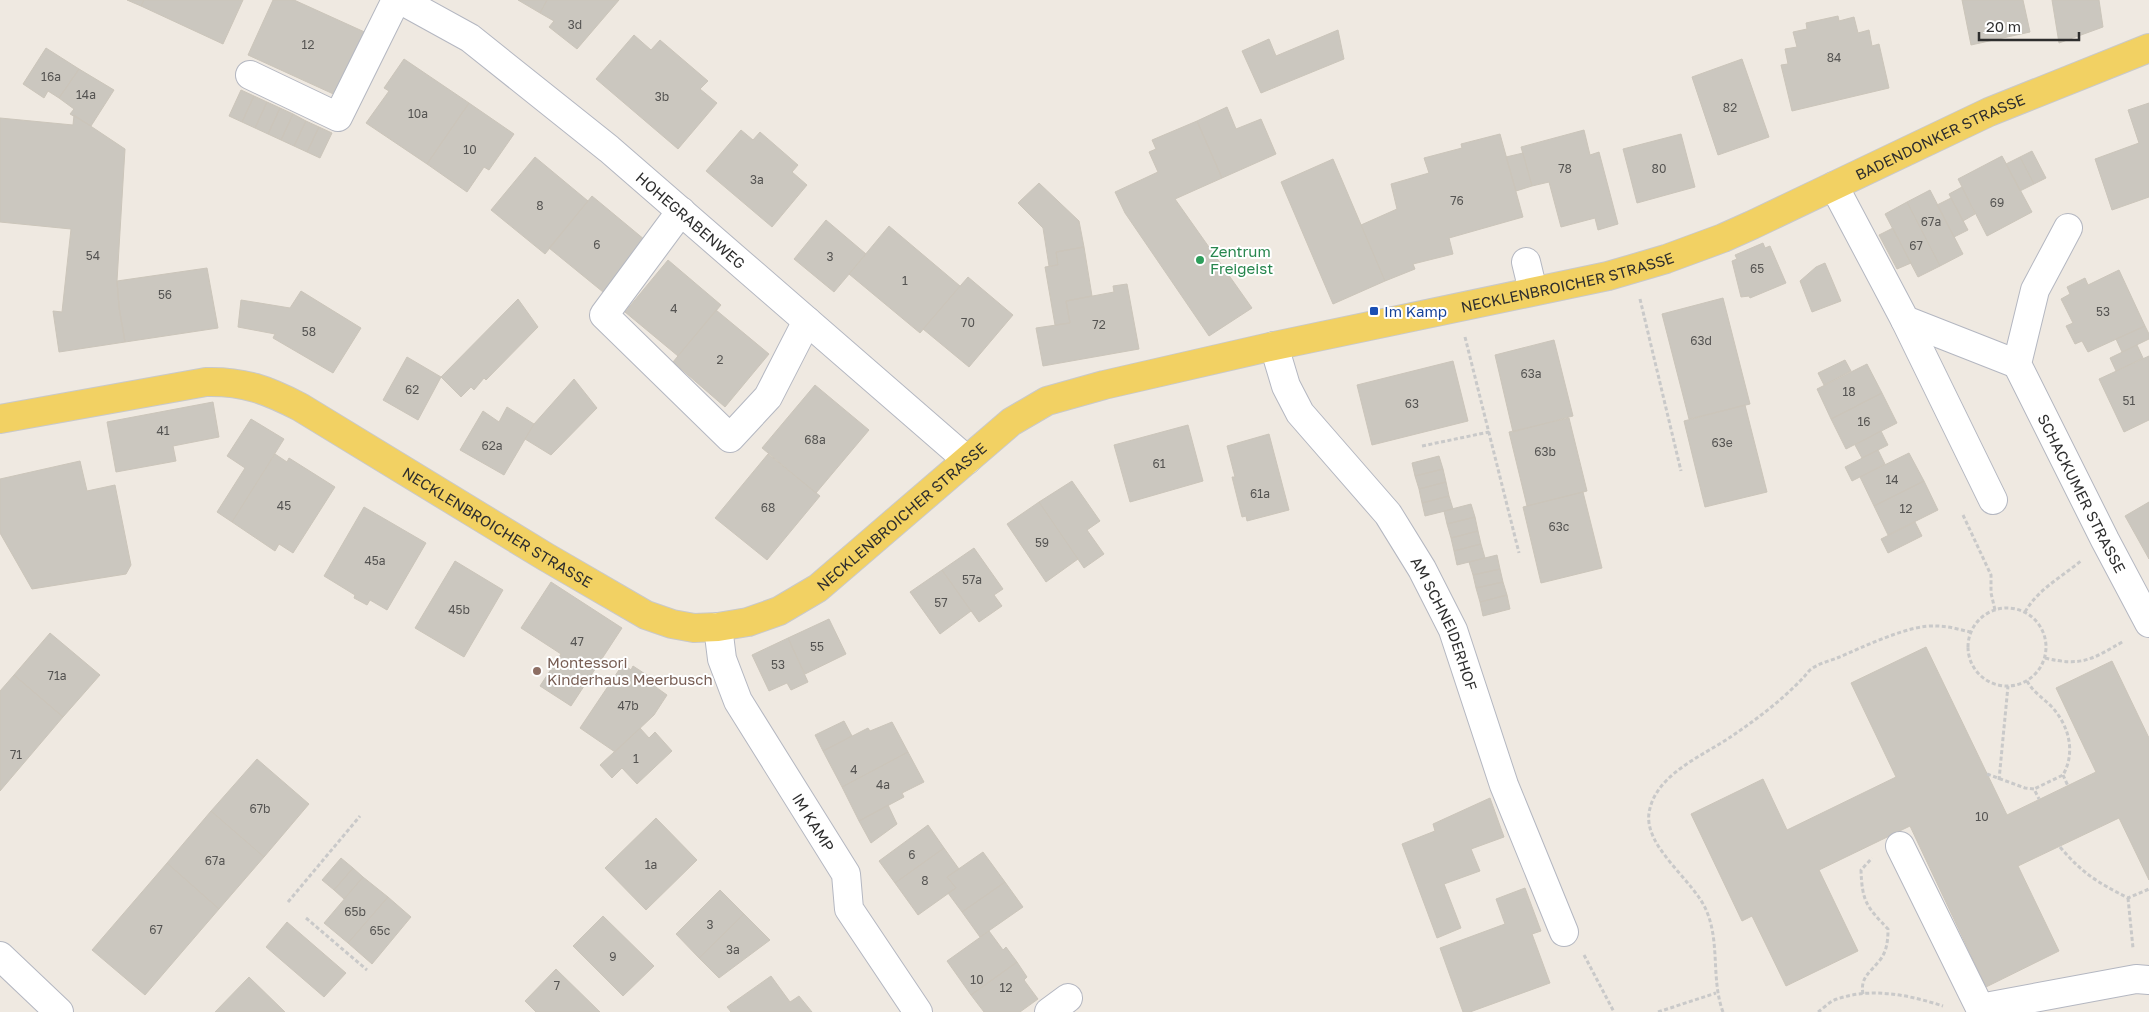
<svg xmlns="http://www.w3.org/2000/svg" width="2149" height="1012" font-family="'Golos Text',sans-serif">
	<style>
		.building { fill: #cbc7bf; stroke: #cbc5ba }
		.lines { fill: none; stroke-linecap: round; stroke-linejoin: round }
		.minor-casing { stroke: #b4b7c1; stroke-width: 30 }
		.major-casing { stroke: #c9c9c9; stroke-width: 30 }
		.path { stroke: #c9c9c9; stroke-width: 3; stroke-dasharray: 4 2.5; stroke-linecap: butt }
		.minor { stroke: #fff; stroke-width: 28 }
		.major { stroke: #f2d163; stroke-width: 28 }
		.leisure-dot { fill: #2e9e5b; stroke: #fff; stroke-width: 2 }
		.transit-dot { fill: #1a4fb4; stroke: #fff; stroke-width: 2 }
		.education-dot { fill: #8d6e63; stroke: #fff; stroke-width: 2 }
		.labels { text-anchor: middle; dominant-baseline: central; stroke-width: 4; stroke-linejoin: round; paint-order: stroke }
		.number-label { font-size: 12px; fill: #555452 }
		.street-label { font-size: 15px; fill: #2e2e2e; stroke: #fff }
		.leisure-label { font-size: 15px; fill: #27864d; stroke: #fff; text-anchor: start }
		.transit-label { font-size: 15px; fill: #164399; stroke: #fff; text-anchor: start }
		.education-label { font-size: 15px; fill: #785e54; stroke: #fff; text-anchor: start }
	</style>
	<rect width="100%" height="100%" fill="#efe9e1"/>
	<path class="building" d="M127,0H144L141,6Z
		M144,0H243L223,44L141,6Z
		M273,0H294L369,34L340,97L248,55Z
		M518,0H547L540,13Z
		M547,0H619L577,49L549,27L554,21L540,13Z
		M1962,0H2023L2030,32L1971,45Z
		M2052,0H2099L2103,27L2059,43Z
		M1838,16L1839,21L1854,17L1858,33L1869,30L1872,46L1879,44L1889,88L1792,111L1781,65L1788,64L1785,49L1797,47L1793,32L1807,29L1806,23Z
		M1338,30L1344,59L1261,93L1242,51L1269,39L1276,56Z
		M634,35L651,50L660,40L708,81L700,89L717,103L678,149L596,79Z
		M46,48L79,69L59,98L48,91L44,98L23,84Z
		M404,59L469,103L427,164L366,123L389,91L384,88Z
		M1742,59L1769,137L1718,155L1692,77Z
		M79,69L114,90L91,126L70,114L74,109L59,98Z
		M241,90L254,96L242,122L229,116Z
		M254,96L267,102L255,128L242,122Z
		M267,102L280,108L268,134L255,128Z
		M469,103L514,134L489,170L484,167L467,192L427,164Z
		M2149,103V197L2112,210L2095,159L2139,143L2128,110Z
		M1227,107L1236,129L1261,119L1276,154L1222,178L1197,121Z
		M280,108L293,114L281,140L268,134Z
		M293,114L306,121L294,146L281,140Z
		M74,115L125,149L117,281L119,307L125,342L59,352L53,311L62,312L71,229L0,222V118L73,125Z
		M306,121L319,127L307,152L294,146Z
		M1197,121L1222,178L1175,199L1252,308L1209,336L1125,213L1115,192L1158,172L1149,152L1156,149L1152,140Z
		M319,127L332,133L320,158L307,152Z
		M741,130L753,140L760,132L798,165L792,172L807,185L772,227L706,171Z
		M1584,130L1590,155L1599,152L1618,224L1598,230L1595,218L1561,227L1549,182L1532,186L1521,147Z
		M1500,134L1523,217L1449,238L1453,254L1413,264L1415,269L1385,281L1361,225L1397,209L1391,184L1429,173L1424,158L1462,148L1461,144Z
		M1681,134L1695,187L1637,203L1623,149Z
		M2032,151L2046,178L2034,184L2020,157Z
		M1523,153L1532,186L1516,191L1506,157Z
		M2002,156L2032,212L1987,236L1958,179Z
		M535,157L588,201L545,254L491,210Z
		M2020,157L2034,184L2020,191L2006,164Z
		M1333,159L1385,281L1333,304L1281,182Z
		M1039,183L1079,221L1084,247L1056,252L1058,265L1049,266L1043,228L1018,203Z
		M1962,187L1975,214L1963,221L1949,194Z
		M1930,190L1963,254L1940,266L1907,202Z
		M592,196L645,240L603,292L549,248Z
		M1951,198L1968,230L1954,237L1937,205Z
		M1907,202L1940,266L1918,277L1885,214Z
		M826,220L866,254L834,292L794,259Z
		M889,226L960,286L920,333L849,274Z
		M1893,228L1911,263L1897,269L1879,235Z
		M1763,243L1765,248L1770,246L1786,283L1750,298L1749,296L1741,297L1732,261L1737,259L1735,255Z
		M1084,247L1092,296L1066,301L1070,323L1055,325L1045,267L1058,265L1056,252Z
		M668,260L721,305L678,356L625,312Z
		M1825,263L1841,301L1812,312L1800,281L1816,267Z
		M207,268L218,328L125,342L119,307L117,281Z
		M2119,270L2145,326L2088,352L2082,341L2075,344L2066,326L2073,323L2061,299L2070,294L2067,287L2085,278L2088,285Z
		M968,277L1013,315L969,367L923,329Z
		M1127,284L1139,349L1043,366L1036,328L1070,323L1066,301L1114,292L1113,286Z
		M301,291L361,328L333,373L273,338L275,334L238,327L241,300L290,308Z
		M1723,298L1750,404L1689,419L1662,314Z
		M518,299L538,327L486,380L484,378L474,390L471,387L461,397L441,377Z
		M716,310L769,354L725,407L673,362Z
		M2145,326L2149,334V339L2122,352L2116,339Z
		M1554,340L1573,416L1513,432L1495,355Z
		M2137,345L2143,358L2116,371L2110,358Z
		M2149,356V420L2124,432L2099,379Z
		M407,357L441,377L418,420L383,400Z
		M1845,360L1851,371L1824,385L1818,373Z
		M1453,361L1468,421L1372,445L1357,385Z
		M1867,364L1882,393L1831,419L1817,389Z
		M574,379L597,408L551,455L525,439L534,424Z
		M815,385L869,430L816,493L762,448Z
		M1882,393L1897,423L1846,449L1831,419Z
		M213,402L219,437L173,446L176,461L116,472L107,422Z
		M1745,405L1767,492L1705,507L1684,421Z
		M507,407L534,424L504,475L460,450L483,411L499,422Z
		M1569,418L1587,491L1527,506L1509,432Z
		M251,419L284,439L232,522L217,512L245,468L227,456Z
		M1188,425L1203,481L1130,502L1114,445Z
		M1881,431L1888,445L1862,458L1855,445Z
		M1269,434L1289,510L1247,521L1246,516L1242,517L1232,477H1235L1227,446Z
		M1878,450L1885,464L1852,481L1845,467Z
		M1909,453L1924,481L1874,506L1860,477Z
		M275,454L287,462L289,458L335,487L293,553L279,544L275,551L232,522Z
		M768,454L820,496L767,560L715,518Z
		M1439,456L1443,469L1415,476L1412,463Z
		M80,461L87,491L115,485L131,565L126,574L32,589L0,533V479Z
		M1443,469L1446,482L1419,489L1415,476Z
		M1072,481L1100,521L1087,530L1104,554L1084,568L1039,502Z
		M1924,481L1938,510L1888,535L1874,506Z
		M1446,482L1449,496L1422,503L1419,489Z
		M1583,492L1602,568L1541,583L1523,507Z
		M1449,496L1453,509L1425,516L1422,503Z
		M1039,502L1078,559L1046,582L1007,524Z
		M2149,502V559L2125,516Z
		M1471,504L1475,517L1447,524L1444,511Z
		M364,507L426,543L387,610L370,600L367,605L354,598L355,595L324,576Z
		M1475,517L1478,531L1451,538L1447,524Z
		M1915,522L1922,536L1888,553L1881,539Z
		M1478,531L1481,544L1454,551L1451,538Z
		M1481,544L1485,558L1457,565L1454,551Z
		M974,548L1003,589L994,595L1002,606L979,622L942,570Z
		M1497,555L1500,569L1473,575L1469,562Z
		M455,561L503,590L464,657L415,628Z
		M1500,569L1503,582L1476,588L1473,575Z
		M942,570L971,611L940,634L910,592Z
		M551,582L622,628L571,706L540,686L561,654L521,628Z
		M1503,582L1507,595L1480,602L1476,588Z
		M1507,595L1510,609L1483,616L1480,602Z
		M829,619L846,654L805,674L788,638Z
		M50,633L100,675L63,717L14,675Z
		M788,638L808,682L791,690L787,683L769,691L752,655Z
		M1926,647L2007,815L2096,772L2056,688L2112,661L2149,738V880L2119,818L2018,866L2059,951L1986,987L1910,826L1819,870L1858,951L1786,986L1752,916L1742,921L1691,814L1763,779L1787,830L1896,777L1851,683Z
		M623,664L631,670L633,666L656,681L653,685L667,695L654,715L615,752L580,728Z
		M14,675L63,717L0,791V691Z
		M844,721L852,736L823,751L815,735Z
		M892,722L908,752L842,787L823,751L868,728L870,731Z
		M640,728L649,738L655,732L672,751L637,784L622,768L612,778L600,765Z
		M908,752L924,782L902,793L904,797L859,821L842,787Z
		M257,759L309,804L264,857L211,811Z
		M1490,798L1504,837L1471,849L1480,871L1444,884L1461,928L1437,938L1402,844L1435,831L1433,824Z
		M888,805L897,824L871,843L859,821Z
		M211,811L264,857L219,909L167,863Z
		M656,818L697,860L646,910L605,868Z
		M928,825L944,848L895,883L879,861Z
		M944,848L959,869L947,877L956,888L918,915L895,883Z
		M983,852L1005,882L962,912L948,893L956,888L947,877Z
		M341,858L353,868L334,890L322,880Z
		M167,863L219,909L145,995L92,950Z
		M353,868L363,877L344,899L334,890Z
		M363,877L388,897L348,943L324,923Z
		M1005,882L1023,907L980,937L962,912Z
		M1525,888L1541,931L1532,934L1550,983L1470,1012H1463L1440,948L1505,924L1496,899Z
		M720,890L744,914L699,958L676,934Z
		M388,897L411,917L372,964L348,943Z
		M744,914L770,940L719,978L699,958Z
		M603,916L654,966L623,996L573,946Z
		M287,922L346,973L324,997L266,947Z
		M989,931L1003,950L1006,947L1017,962L971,995L947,961Z
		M1017,962L1027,977L1024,980L1038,999L1020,1012H984L971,995Z
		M556,969L600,1012H536L525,1001Z
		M771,976L790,1002L799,996L812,1012H731L727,1007Z
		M249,977L285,1012H215Z"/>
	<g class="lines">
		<defs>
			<g id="minor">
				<path id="s1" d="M401,0L470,38L609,149L967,460"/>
				<path d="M250,75L338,117L396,0"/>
				<path d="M1834,186L1905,320L2017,364"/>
				<path d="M681,211L604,315L730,438L768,397L807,321"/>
				<path id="s2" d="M2068,228L2035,290L2017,364L2105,540L2149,623"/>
				<path d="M1526,262L1533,291"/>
				<path d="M1905,320L1993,500"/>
				<path id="s3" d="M1274,346L1286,386L1300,413L1388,514L1422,569L1453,630L1504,785L1564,932"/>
				<path id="s4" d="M718,627L722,659L738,701L846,874L849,909L918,1012"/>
				<path d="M1900,846L1980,1008L2136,979L2149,980"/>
				<path d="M0,956L59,1012"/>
				<path d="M1049,1012L1068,998"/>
			</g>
			<g id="major">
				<path id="s5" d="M0,419L206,382C244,381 267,390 300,407L546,557L646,615L672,624L694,628L718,627L748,622L779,611L818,588L1011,422L1047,401L1104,385L1274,346L1608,276L1666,259L1723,238L1752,225L1989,112L2149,48"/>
			</g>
		</defs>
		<use href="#minor" class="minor-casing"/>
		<use href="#major" class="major-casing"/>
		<path class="path" d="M1640,299L1681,471
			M1465,337L1519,553
			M1422,446L1489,432
			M1963,515L1991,575V593L1995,610
			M1968 647a39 39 0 1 1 78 0a39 39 0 1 1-78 0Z
			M2025,612C2038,589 2062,577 2082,560
			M2045,658C2083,667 2092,659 2124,641
			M2027,681C2033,692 2042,697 2051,706C2069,725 2076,752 2063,775L2034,789
			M1987,774L2025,788L2034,789L2039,799
			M2063,775L2068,786
			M1999,780L2008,686
			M2060,847C2083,874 2097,882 2128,898L2149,889
			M2128,898L2133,948
			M288,902L360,816
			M306,918L367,970
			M1584,955L1614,1012
			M1863,994C1860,977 1870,973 1880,960C1887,951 1888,940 1888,929C1867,907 1862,902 1861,870L1872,858
			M1658,1012L1716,993
			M1723,1012C1711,980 1720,944 1707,912C1695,881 1644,848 1649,813C1655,774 1703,756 1732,736C1757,719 1782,700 1802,679C1805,676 1807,673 1810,670C1817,664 1829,661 1837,658C1864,647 1909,624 1937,626C1949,626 1960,630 1971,632
			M1818,1012C1824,1008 1830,1001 1837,999C1872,987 1909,995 1943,1006"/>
		<use href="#minor" class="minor"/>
		<use href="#major" class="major"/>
	</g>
	<circle class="leisure-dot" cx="1200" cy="260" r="5"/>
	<rect class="transit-dot" x="1369" y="306" width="10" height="10" rx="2.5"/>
	<circle class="education-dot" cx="537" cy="671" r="5"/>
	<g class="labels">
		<g class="number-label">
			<text x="575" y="24">3d</text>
			<text x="308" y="44">12</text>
			<text x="1834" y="57">84</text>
			<text x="51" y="76">16a</text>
			<text x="86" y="94">14a</text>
			<text x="662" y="96">3b</text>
			<text x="1730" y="107">82</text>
			<text x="418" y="113">10a</text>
			<text x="470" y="149">10</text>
			<text x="1565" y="168">78</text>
			<text x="1659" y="168">80</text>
			<text x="757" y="179">3a</text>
			<text x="1457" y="200">76</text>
			<text x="1997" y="202">69</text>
			<text x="540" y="205">8</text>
			<text x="1931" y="221">67a</text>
			<text x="597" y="244">6</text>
			<text x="1916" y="245">67</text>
			<text x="93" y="255">54</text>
			<text x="830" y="256">3</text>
			<text x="1757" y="268">65</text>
			<text x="905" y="280">1</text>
			<text x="165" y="294">56</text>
			<text x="674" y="308">4</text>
			<text x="2103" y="311">53</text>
			<text x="968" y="322">70</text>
			<text x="1099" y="324">72</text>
			<text x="309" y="331">58</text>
			<text x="1701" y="340">63d</text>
			<text x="720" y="359">2</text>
			<text x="1531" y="373">63a</text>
			<text x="412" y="389">62</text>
			<text x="1849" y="391">18</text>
			<text x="2129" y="400">51</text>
			<text x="1412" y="403">63</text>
			<text x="1864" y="421">16</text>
			<text x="163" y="430">41</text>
			<text x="815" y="439">68a</text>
			<text x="1722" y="442">63e</text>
			<text x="492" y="445">62a</text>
			<text x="1545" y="451">63b</text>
			<text x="1159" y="463">61</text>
			<text x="1892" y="479">14</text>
			<text x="1260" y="493">61a</text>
			<text x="284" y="505">45</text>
			<text x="768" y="507">68</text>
			<text x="1906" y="508">12</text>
			<text x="1559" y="526">63c</text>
			<text x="1042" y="542">59</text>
			<text x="375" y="560">45a</text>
			<text x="972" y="579">57a</text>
			<text x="941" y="602">57</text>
			<text x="459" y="609">45b</text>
			<text x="577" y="641">47</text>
			<text x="817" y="646">55</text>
			<text x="778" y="664">53</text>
			<text x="57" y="675">71a</text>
			<text x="628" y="705">47b</text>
			<text x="16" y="754">71</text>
			<text x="636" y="758">1</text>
			<text x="854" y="769">4</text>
			<text x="883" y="784">4a</text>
			<text x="260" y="808">67b</text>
			<text x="1982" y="816">10</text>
			<text x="912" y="854">6</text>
			<text x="215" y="860">67a</text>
			<text x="651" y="864">1a</text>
			<text x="925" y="880">8</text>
			<text x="355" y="911">65b</text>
			<text x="710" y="924">3</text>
			<text x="156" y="929">67</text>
			<text x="380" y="930">65c</text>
			<text x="733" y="949">3a</text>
			<text x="613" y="956">9</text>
			<text x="977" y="979">10</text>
			<text x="557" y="985">7</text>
			<text x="1006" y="987">12</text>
		</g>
		<g class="street-label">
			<text stroke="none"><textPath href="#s5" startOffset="2126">BADENDONKER STRASSE</textPath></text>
			<text stroke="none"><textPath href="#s1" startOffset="365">HOHEGRABENWEG</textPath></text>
			<text stroke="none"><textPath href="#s5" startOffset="1724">NECKLENBROICHER STRASSE</textPath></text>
			<text stroke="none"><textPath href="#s2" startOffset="291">SCHACKUMER STRASSE</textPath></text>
			<text stroke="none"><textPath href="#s5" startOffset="1004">NECKLENBROICHER STRASSE</textPath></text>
			<text stroke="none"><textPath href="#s5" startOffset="539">NECKLENBROICHER STRASSE</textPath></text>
			<text stroke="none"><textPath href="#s3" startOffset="330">AM SCHNEIDERHOF</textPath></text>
			<text stroke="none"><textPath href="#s4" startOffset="220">IM KAMP</textPath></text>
		</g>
		<g class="leisure-label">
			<text x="1210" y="251">Zentrum<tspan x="1210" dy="17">Freigeist</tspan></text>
		</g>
		<g class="transit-label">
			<text x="1384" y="311">Im Kamp</text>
		</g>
		<g class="education-label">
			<text x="547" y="662">Montessori<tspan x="547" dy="17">Kinderhaus Meerbusch</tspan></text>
		</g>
	</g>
	<path d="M1979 32v8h100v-8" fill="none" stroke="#2e2e2e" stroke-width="2.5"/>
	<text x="1986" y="32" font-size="15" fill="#2e2e2e" stroke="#ffffff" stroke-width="4" paint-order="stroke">20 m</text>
</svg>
